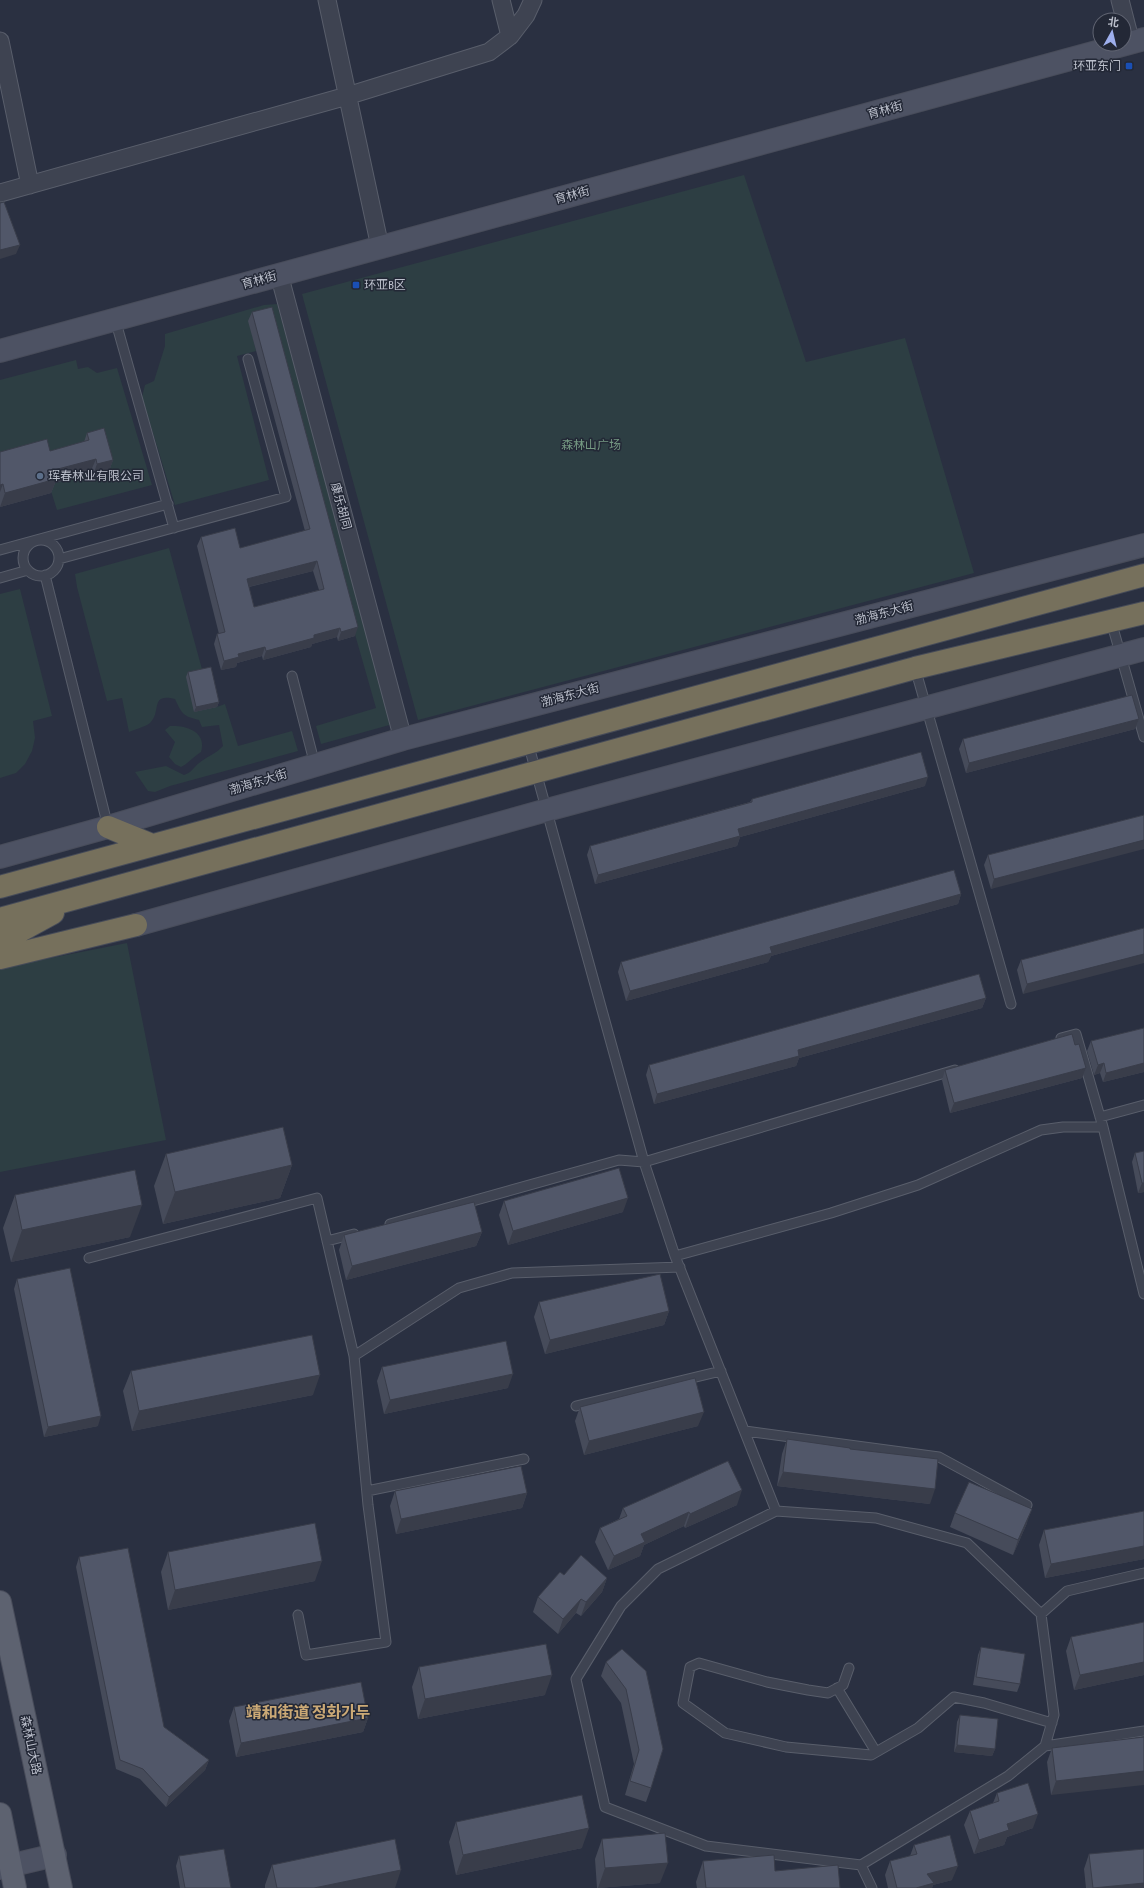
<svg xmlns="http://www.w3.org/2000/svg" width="1144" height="1888" font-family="'Asap Condensed','Noto Sans SC','Noto Sans KR',sans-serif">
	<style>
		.green { fill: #2d3e43 }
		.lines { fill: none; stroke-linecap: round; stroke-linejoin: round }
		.lane-casing { stroke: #595e6b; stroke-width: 11 }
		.street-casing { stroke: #595e6b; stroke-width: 19 }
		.secondary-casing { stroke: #484c5a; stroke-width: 24 }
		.primary-casing { stroke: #484c5a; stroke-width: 24 }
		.highway-casing { stroke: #464b58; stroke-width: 24 }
		.lane { stroke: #3e4351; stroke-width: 9 }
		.street { stroke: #3e4351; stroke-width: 17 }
		.secondary { stroke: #4d5263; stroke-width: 22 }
		.primary { stroke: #5d6270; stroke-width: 22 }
		.highway { stroke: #76705c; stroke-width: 22 }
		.wall { fill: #464b5a; fill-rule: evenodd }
		.shaded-wall { fill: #393d4a }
		.building { fill: #515769; stroke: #393d4a; fill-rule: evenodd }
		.transit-dot { fill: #1a4fb4; stroke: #232836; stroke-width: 1.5 }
		.service-dot { fill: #5c6f8a; stroke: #232836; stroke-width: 1.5 }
		.labels { text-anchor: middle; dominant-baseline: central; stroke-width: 3; stroke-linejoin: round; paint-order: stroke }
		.poi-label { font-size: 12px; fill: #bbbfcb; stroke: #232836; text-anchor: start }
		.street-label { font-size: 12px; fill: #bbbfcb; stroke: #232836 }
		.park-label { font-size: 12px; fill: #759983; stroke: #232836 }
		.district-label { font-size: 16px; font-weight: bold; fill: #cba976; stroke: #232836 }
	</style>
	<rect width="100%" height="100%" fill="#2a3041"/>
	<path class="green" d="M744,175L806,362L905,338L974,573L418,720L302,294Z
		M277,304L393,724L321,744L316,726L376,708L338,575L249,321L256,351L237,356L269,480L175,505L142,397L145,385L154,381L165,346V334L264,305Z
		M76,360L78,369L88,367L97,373L117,368L152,485L57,510L49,485L90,473L92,478L108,474L0,465V380Z
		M169,548L203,673L217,707L225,704L238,746L292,731L298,751L170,786L155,792L148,791L135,772L166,766L184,775C191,773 193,768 199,763C206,757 216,754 223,746L219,725L202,727L199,720C183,716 182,714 175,699C149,693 162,712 150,723C145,727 135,729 129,732L122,698L107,701L77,587L75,574Z
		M20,589L52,716L33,721L35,738L32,751L25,764L16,773L0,778V594Z
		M170,726C187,725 207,732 201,752C193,757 189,763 181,767L175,764L169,757L175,742L165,730Z
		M127,943L166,1140L0,1172V968Z"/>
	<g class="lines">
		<defs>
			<path id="lane" d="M115,319L174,528
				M23 558a18 18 0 1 1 36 0a18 18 0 1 1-36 0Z
				M0,550L168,504
				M59,559L286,497L248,359
				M45,575L108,827
				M0,578L28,570
				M1111,621L1144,737
				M915,668L1011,1004
				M292,676L315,765
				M528,743L644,1162L675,1256L776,1511
				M1061,1038L1076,1034L1103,1127L1144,1294
				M1100,1117L1144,1105
				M390,1224L619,1160L644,1162L955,1070
				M327,1241L354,1234
				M675,1256L831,1213L918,1185L1041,1130L1063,1127H1103
				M89,1258L317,1198L354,1356L368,1505L386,1642L306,1655L298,1615
				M354,1356L459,1288L512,1273L680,1267
				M576,1406L721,1371
				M745,1431L939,1457L1027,1505
				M367,1491L524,1459
				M776,1511L876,1518L967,1543L1041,1614L1054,1715L1045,1746L1008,1776L861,1865L706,1846L605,1807L576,1679L621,1606L658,1569Z
				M1041,1614L1067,1591L1144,1573
				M849,1668L843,1685L828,1693L808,1690L767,1682L699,1663L690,1667L683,1703L725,1733L786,1747L871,1755L918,1728L954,1697L984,1703L1052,1723
				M837,1688L876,1752
				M1045,1746L1144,1731
				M861,1865L872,1888"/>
			<path id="street" d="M327,0L380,247
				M501,0L510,36
				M1120,0L1131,43
				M0,41L30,185
				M0,193L347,96L489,52L510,36L526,15L533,0
				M279,274L403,739"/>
			<path id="secondary" d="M0,351L1144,39
				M0,857L108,827L403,739L1144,545
				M136,925L547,810L1144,649
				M0,1868L55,1855"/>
			<path id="primary" d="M0,1602L61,1888
				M0,1814L15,1888"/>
			<path id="highway" d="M108,827L152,845
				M0,887L1144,575
				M0,919L915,668L1144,613
				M0,942L53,913
				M0,958L136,925"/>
		</defs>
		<use href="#lane" class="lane-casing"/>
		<use href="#street" class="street-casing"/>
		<use href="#secondary" class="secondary-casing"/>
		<use href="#primary" class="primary-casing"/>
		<use href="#highway" class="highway-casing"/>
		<use href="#lane" class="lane"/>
		<use href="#street" class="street"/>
		<use href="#secondary" class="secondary"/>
		<use href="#primary" class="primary"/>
		<use href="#highway" class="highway"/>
	</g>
	<path class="wall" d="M252,312L355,636L338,641L337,637L312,644L311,647L263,660L262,656L237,663L236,667L221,670L214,644L217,634H219L197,546L201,537L240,548L305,531L248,321ZM313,571L319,590L254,607L249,587Z
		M87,433L113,460L108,474L92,478L90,473L55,483L51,493L0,507V452L50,451L84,442Z
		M188,672L219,702L217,707L194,712L186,677Z
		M1139,719L1135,729L966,773L959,749L963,739Z
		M925,786L740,837L737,846L595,884L587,855L590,846L750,802L752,799Z
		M1144,815L991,889L984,865L988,855Z
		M961,894L958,904L771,956L768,962L626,1001L618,972L621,962Z
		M1144,928L1023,994L1017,970L1021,960Z
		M986,998L982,1008L799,1058L796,1066L654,1104L646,1075L649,1065Z
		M1144,1028V1072L1103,1082L1100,1073L1094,1075L1087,1051L1091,1041Z
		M1075,1045L1086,1068L1082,1078L950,1113L942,1080L945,1070Z
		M1135,1153L1144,1192L1138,1193L1132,1162Z
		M166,1154L292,1165L280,1198L163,1224L154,1186Z
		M15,1195L130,1237L11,1262L3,1228Z
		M504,1201L623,1212L508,1245L499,1215Z
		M482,1232L476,1246L346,1280L339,1250L344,1235Z
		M17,1279L98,1426L44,1437L14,1289Z
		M539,1302L669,1311L664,1325L545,1354L534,1317Z
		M382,1367L508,1388L384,1414L377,1381Z
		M131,1371L313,1395L132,1431L123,1391Z
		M580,1407L698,1426L584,1455L575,1421Z
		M787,1439L850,1449L930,1504L777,1486L782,1454Z
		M395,1491L527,1493L522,1508L396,1534L390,1506Z
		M737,1505L685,1528L684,1526L644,1545L640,1556L608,1570L595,1542L600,1528L619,1519L623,1508Z
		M1144,1511V1559L1045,1578L1039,1545L1044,1530Z
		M955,1513L1027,1523L1013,1555L950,1527Z
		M168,1552L315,1581L168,1610L161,1572Z
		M79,1557L164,1727L209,1760L205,1770L166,1807L140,1779L116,1769L76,1567Z
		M564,1575L607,1578L602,1592L581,1616L576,1613L558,1634L533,1612L538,1597Z
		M1144,1622V1675L1074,1690L1066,1651L1071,1637Z
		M981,1647L1020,1684L1017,1692L973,1685L978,1655Z
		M622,1649L651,1788L646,1802L625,1795L634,1764L621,1703L601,1676L606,1662Z
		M419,1667L545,1695L418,1719L412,1687Z
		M234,1707L368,1718L363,1732L236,1757L229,1721Z
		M960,1715L995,1749L992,1756L954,1752L957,1722Z
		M1144,1737L1051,1795L1047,1762L1052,1748Z
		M997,1793L1033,1828L1007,1837L1004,1845L974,1854L964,1825L970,1811L993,1803Z
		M456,1822L582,1848L456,1875L449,1842Z
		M602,1839L660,1883L597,1888L595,1859Z
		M914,1845L952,1880L933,1885L932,1888H888L885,1875L890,1861L910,1856Z
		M1089,1854L1144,1888H1086L1084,1869Z
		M179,1856L231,1888H180L176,1866Z
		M703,1861L775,1871L840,1888H697L696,1882Z
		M272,1865L395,1888H265V1885Z"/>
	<path class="shaded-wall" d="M20,245L16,254L0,259V250Z
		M96,459L90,473L55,483L51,493L0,507L5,493L54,470Z
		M113,460L108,474L92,478L97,464Z
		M3,484L0,492V485Z
		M317,561L313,571L244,588L247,579Z
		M358,627L355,636L338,641L341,632Z
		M340,628L337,637L312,644L311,647L263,660L266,651L314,635Z
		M265,647L262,656L237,663L236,667L221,670L224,661L238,654Z
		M219,702L217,707L194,712L196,707Z
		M1139,719L1135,729L966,773L969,763Z
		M928,777L925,786L740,837L737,846L595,884L598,875L738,829Z
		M1144,840V849L991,889L994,879Z
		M961,894L958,904L771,956L768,962L626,1001L630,991L770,947Z
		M1144,954V963L1023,994L1027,984Z
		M986,998L982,1008L799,1058L796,1066L654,1104L657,1094L798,1050Z
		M1104,1063L1100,1073L1094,1075L1098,1065Z
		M1144,1063V1072L1103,1082L1106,1073Z
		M1086,1068L1082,1078L950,1113L954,1103Z
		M292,1165L280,1198L163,1224L175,1192Z
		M1142,1183H1144V1192L1138,1193Z
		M628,1198L623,1212L508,1245L513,1231Z
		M142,1205L130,1237L11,1262L22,1230Z
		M482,1232L476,1246L346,1280L352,1266Z
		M669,1311L664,1325L545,1354L550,1340Z
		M513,1374L508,1388L384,1414L390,1400Z
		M320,1375L313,1395L132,1431L139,1411Z
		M704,1412L698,1426L584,1455L589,1441Z
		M101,1416L98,1426L44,1437L48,1427Z
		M783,1472L935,1489L930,1504L777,1486Z
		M742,1490L737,1505L685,1528L690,1514Z
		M527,1493L522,1508L396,1534L401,1519Z
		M1032,1509L1027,1523L1013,1555L1018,1540Z
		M689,1512L684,1526L644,1545L640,1556L608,1570L614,1556L641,1534Z
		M1144,1546V1559L1045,1578L1051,1564Z
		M322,1561L315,1581L168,1610L175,1590Z
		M607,1578L602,1592L581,1616L586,1602Z
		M581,1599L576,1613L558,1634L563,1619Z
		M1144,1662V1675L1074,1690L1080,1675Z
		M552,1675L545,1695L418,1719L425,1699Z
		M368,1718L363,1732L236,1757L241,1743Z
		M957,1745L995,1749L992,1756L954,1752Z
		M209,1760L205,1770L166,1807L169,1797Z
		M1144,1771V1785L1051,1795L1056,1781Z
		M1038,1814L1033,1828L1007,1837L1004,1845L974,1854L979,1840L1007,1824Z
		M589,1828L582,1848L456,1875L463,1855Z
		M668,1863L660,1883L598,1888L605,1868Z
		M958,1866L952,1880L933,1885L932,1888H916L927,1874Z
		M401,1870L395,1888H314Z
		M1144,1883V1888H1092H1093Z"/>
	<path class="building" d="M4,202L20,245L0,250V203Z
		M272,307L358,627L341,632L340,628L314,635V638L266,651L265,647L238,654L239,657L224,661L217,634L225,632L201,537L235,528L240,548L310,529L252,312ZM317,561L324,589L254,607L247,579Z
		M104,428L113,460L97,464L96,459L54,470L56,479L5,493L3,484L0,485V452L47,439L50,451L89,440L87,433Z
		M211,667L219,702L196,707L188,672Z
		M1132,695L1139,719L969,763L963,739Z
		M921,752L928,777L738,829L740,836L598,875L590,846L752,802V799Z
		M1144,815V840L994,879L988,855Z
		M954,870L961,894L770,947L772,953L630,991L621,962Z
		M1144,928V954L1027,984L1021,960Z
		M979,974L986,998L798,1050L799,1056L657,1094L649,1065Z
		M1144,1028V1063L1106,1073L1104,1063L1098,1065L1091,1041Z
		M1072,1034L1075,1045L1079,1044L1086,1068L954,1103L945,1070Z
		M283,1127L292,1165L175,1192L166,1154Z
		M1144,1151V1183H1142L1135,1153Z
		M619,1168L628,1198L513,1231L504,1201Z
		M135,1170L142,1205L22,1230L15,1195Z
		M474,1202L482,1232L352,1266L344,1235Z
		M70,1268L101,1416L48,1427L17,1279Z
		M660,1274L669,1311L550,1340L539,1302Z
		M312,1335L320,1375L139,1411L131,1371Z
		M506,1341L513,1374L390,1400L382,1367Z
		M695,1378L704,1412L589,1441L580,1407Z
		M787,1439L850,1448V1449L938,1459L935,1489L783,1472Z
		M728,1461L742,1490L690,1514L689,1512L641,1534L645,1542L614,1556L600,1528L627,1516L623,1508Z
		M521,1466L527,1493L401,1519L395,1491Z
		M969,1482L1032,1509L1018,1540L955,1513Z
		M1144,1511V1546L1051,1564L1044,1530Z
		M315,1523L322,1561L175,1590L168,1552Z
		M128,1548L164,1727L209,1760L169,1797L143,1769L120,1760L79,1557Z
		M581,1555L607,1578L586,1602L581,1599L563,1619L538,1597L560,1572L564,1575Z
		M1144,1622V1662L1080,1675L1071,1637Z
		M546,1644L552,1675L425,1699L419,1667Z
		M981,1647L1025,1654L1020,1684L976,1677Z
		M622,1649L646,1671L663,1749L651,1788L630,1781L639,1750L626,1689L606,1662Z
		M361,1682L368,1718L241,1743L234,1707Z
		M960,1715L998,1719L995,1749L957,1745Z
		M1144,1737V1771L1056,1781L1052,1748Z
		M1028,1783L1038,1814L1007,1824L1009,1830L979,1840L970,1811L999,1801L997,1793Z
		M582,1795L589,1828L463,1855L456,1822Z
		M665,1833L668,1863L605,1868L602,1839Z
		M950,1835L958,1866L927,1874L934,1883L916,1888H897L890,1861L917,1854L914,1845Z
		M395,1839L401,1870L314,1888H277L272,1865Z
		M224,1849L231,1888H185L179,1856Z
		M1144,1849V1883L1093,1888L1089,1854Z
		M774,1855L775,1871L838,1865L840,1888H706L703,1861Z"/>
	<g class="transit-dot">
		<rect x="1125" y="62" width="8" height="8" rx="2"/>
		<rect x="352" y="281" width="8" height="8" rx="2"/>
	</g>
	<circle class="service-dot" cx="40" cy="476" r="4"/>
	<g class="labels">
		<g class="poi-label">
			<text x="1121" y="66" text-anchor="end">环亚东门</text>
			<text x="364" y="285">环亚B区</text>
			<text x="48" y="476">珲春林业有限公司</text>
		</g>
		<g class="street-label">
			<text transform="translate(885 110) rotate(-15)">育林街</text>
			<text transform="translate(572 195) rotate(-15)">育林街</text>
			<text transform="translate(259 280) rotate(-15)">育林街</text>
			<text transform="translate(341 506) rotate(75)">康乐胡同</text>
			<text transform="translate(884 613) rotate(-15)">渤海东大街</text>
			<text transform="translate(570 695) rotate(-15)">渤海东大街</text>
			<text transform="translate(258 782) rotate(-17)">渤海东大街</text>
			<text transform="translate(31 1745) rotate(78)">森林山大路</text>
		</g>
		<g class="park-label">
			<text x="591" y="445">森林山广场</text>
		</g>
		<g class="district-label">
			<text x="308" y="1712">靖和街道 정화가두</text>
		</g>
	</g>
	<g transform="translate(1112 32) rotate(8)"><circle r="19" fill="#232836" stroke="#606472"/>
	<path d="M0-3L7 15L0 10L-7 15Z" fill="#9eafed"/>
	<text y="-6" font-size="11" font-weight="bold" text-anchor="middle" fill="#bbbfcb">北</text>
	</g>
</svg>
